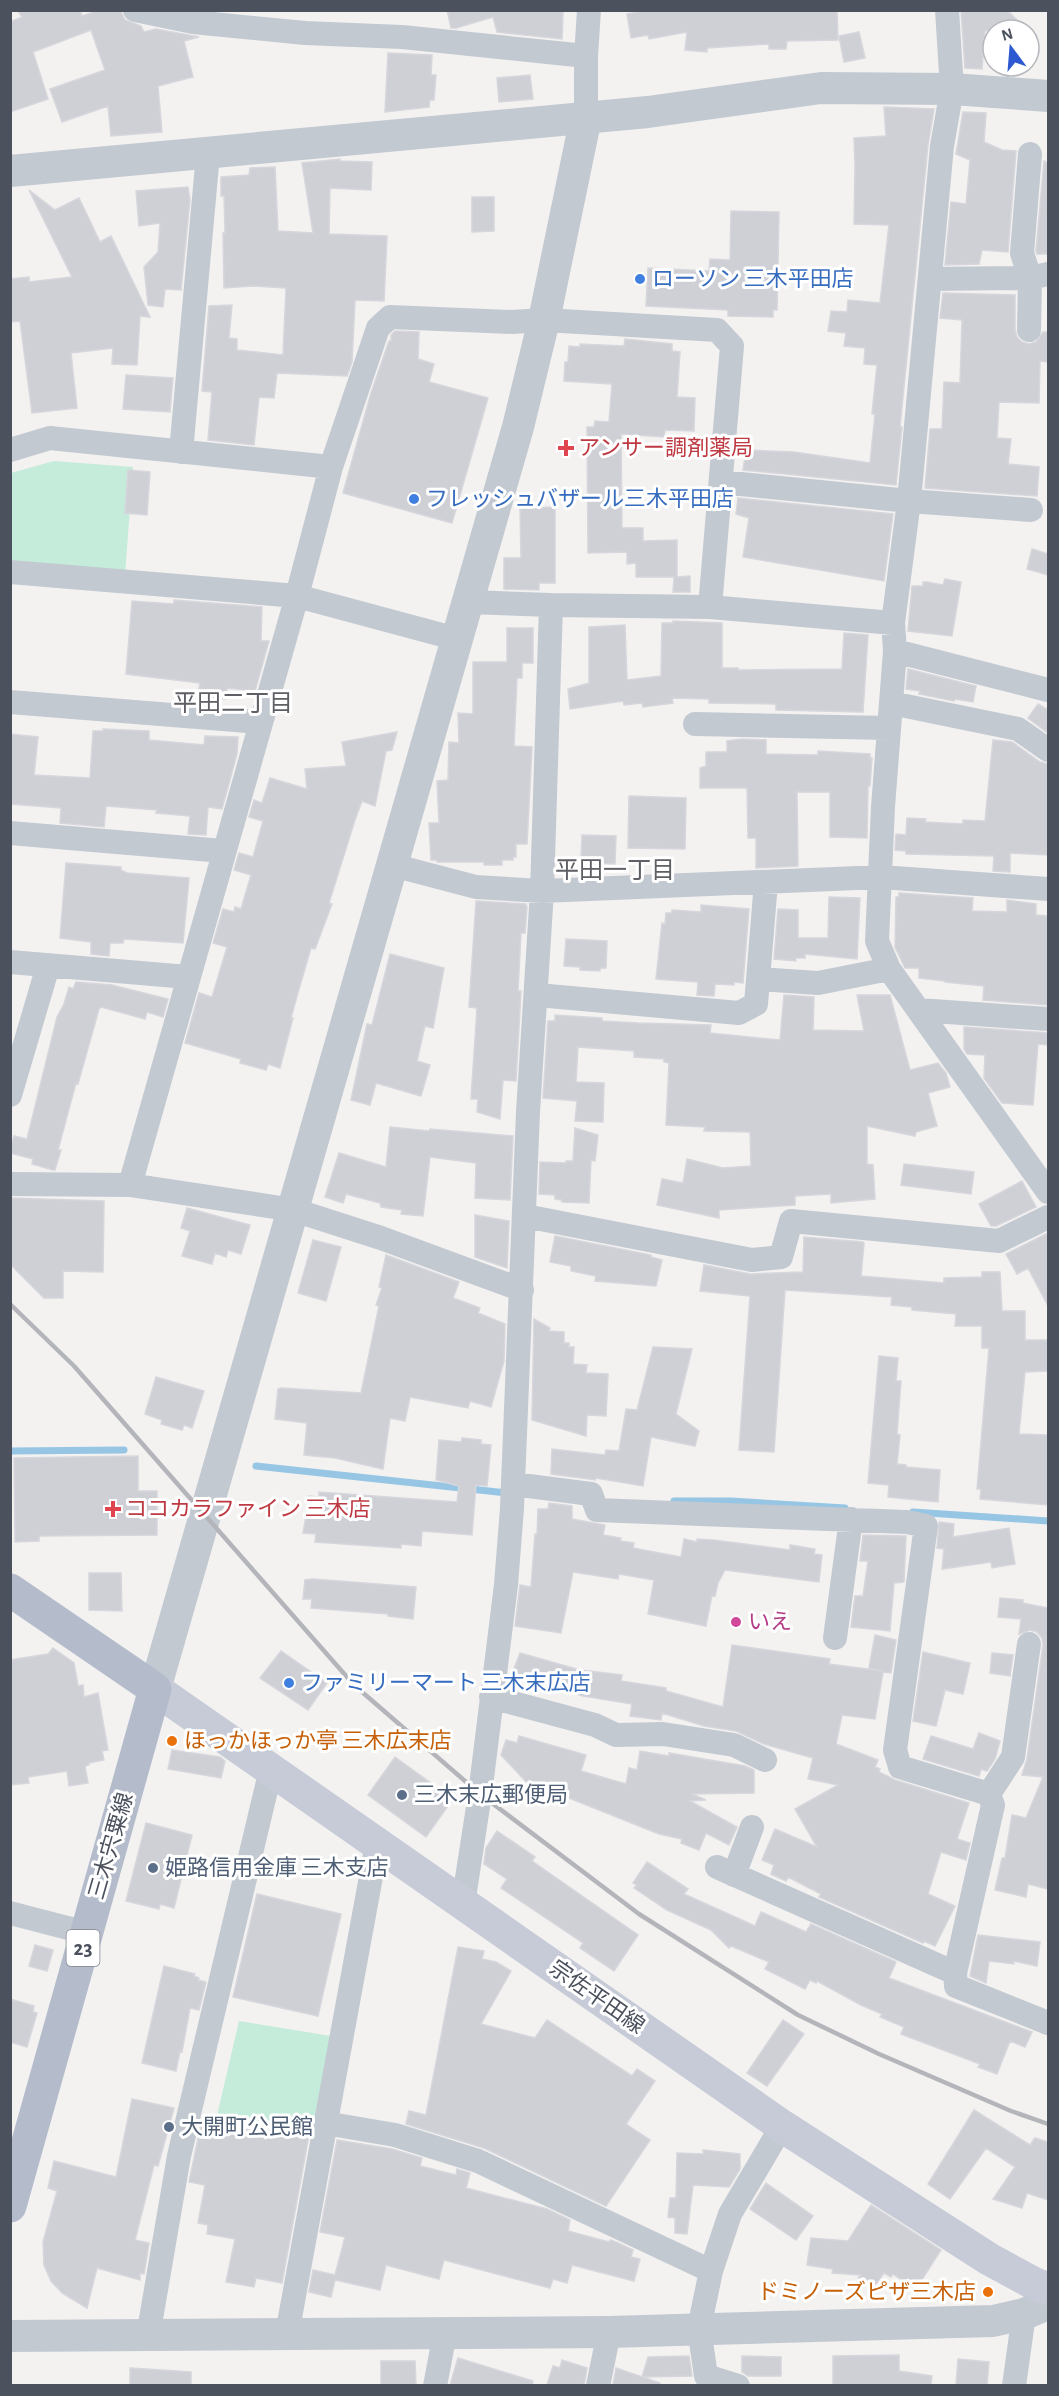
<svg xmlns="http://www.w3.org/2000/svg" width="1059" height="2396" font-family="'Alegreya Sans','Noto Sans JP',sans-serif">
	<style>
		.green { fill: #c5ebda }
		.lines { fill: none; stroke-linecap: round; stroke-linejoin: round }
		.stream { stroke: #96c6e4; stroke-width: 7 }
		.building { fill: #ced0d5; stroke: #d6d6dc; stroke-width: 1.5 }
		.minor { stroke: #c3c9d1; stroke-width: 24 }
		.tertiary { stroke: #c3c9d1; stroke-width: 32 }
		.secondary { stroke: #c6cbd7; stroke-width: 33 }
		.primary { stroke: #b4bccc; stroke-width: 33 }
		.rail { stroke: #b4b5ba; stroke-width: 4.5 }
		.shop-dot { fill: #3f7fe0; stroke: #fff; stroke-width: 2 }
		.health-dot { fill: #e0444e; stroke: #fff; stroke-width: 2 }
		.hotel-dot { fill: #d1479c; stroke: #fff; stroke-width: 2 }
		.food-dot { fill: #e8710a; stroke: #fff; stroke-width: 2 }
		.service-dot { fill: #5c6f8a; stroke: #fff; stroke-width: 2 }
		.labels { text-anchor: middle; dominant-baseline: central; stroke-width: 6; stroke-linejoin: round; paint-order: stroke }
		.shield { fill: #fff; stroke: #81858e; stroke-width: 1.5 }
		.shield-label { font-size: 21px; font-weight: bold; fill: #4b515d }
		.shop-label { font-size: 22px; fill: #366cbe; stroke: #fff; text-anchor: start }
		.health-label { font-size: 22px; fill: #be3a42; stroke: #fff; text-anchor: start }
		.hotel-label { font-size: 22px; fill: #b23c85; stroke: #fff; text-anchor: start }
		.food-label { font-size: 22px; fill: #c56008; stroke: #fff; text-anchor: start }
		.service-label { font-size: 22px; fill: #4e5e75; stroke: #fff; text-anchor: start }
		.street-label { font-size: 22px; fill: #4b515d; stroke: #fff }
		.neighbourhood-label { font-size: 24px; fill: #5e6065; stroke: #fff }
	</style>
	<rect width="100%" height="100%" fill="#f3f2f1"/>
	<path class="green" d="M54,461L133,467L125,575L11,567V473Z
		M239,2021L331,2036L312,2136L216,2120Z"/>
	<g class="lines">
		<path class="stream" d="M10,1451L124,1450
			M256,1466L507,1493
			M674,1501H731L845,1508
			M913,1512L1048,1521"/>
	</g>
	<path class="building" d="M17,10H80L82,16L100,10H120L125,20L141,26L144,32L156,29L199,37L184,41L193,77L158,86L162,132L111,136L108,106L62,122L50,89L105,70L91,30L33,52L48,99L10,112V22L22,17Z
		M447,10H558L563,12L562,39L497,32L493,17L456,28H451Z
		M648,10H837L838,40L787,41L786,49H769V44L707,48V52L685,50L687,32L649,39L648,35L631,38L627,14Z
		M961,10H1007L1027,30L985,31L982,69L965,68Z
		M859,32L865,58L844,62L839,36Z
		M388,53L432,55L431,75H436L434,100H430L429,107L385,112Z
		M530,75L533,99L499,102L497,78Z
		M884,107L934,109L928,145L900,427H902L896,485L743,470L746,450L794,452L870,463L875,414H872L877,365L864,364L865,348L844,346L846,333L828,331L831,311L847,312L848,300L880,303L889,225L854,224L855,165L854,138L886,136Z
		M963,112L986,113L984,142L1002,150L1016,151L1008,252L982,250L979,264L945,265L951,202L966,204L970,160L956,154Z
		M340,159V161L372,162L371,190L330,188L329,234L387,236L384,301L355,300L352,362L347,376L277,373L274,398L259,397L254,445L208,440L212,392L202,391L209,306L232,305L229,338L237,339V350L283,355L286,288L252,286L224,288L223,233H225L224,196H221V177L249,175L250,168L275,167L278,231L313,233L302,163Z
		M1044,161L1048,163V254H1037L1036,251Z
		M188,187L190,200L181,290L165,289L163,307L148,305L144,267L158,252L160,223L139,226L136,191Z
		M29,190L55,210L79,198L100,242L111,236L150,317L140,316L137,365L112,364L113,348L71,353L77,408L32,413L20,321L10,322V279L29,277V282L72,277Z
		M472,197H494V231L472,232Z
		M731,211L779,212L777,310H773V317L728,316V310L646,306L648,268L709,271L710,259L730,260Z
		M943,293L1015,295V330L1017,337L1022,342L1029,344L1036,342L1043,332H1048V362L1040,361L1039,403L999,402L997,438L1011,439L1008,464L1039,467L1037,496L925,488L930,429H942L944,382L960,383L962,320L940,318Z
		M395,331L419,332L418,359L434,364L429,382L488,398L452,523L343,493L371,393L389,341H391V335Z
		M625,339L672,344V351L680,352L677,397L695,398L694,431L665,430L664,437L621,434L622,528H643V541L677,540V577L690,576V592H673L674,577H636V563L627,564V552L588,553L587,427H594L595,421L609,422L612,384L564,381L565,362H568L569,346L580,347V344L624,346Z
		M126,375L173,378L170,412L123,409Z
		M128,470L150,472L147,515L125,513Z
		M738,498L893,514L884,581L743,557L749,518L736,514Z
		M555,507V583H539V590L504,589V558H521L520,508Z
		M1032,549L1048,554V575L1027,569Z
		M945,579L961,582L952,636L908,631L912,586H923V582H927L943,585Z
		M174,600L262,607L261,641H269L255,691L227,688L226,699L208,697V690L199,689L200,683L126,674L132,601L174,604Z
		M673,621L722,623V668H738V670L842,669L844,633L868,635L863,712L776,710V704L709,703V699L672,698L673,703L643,707L642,703L624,705L623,701L570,709L568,689L589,683V627L625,625L627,680L661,676L662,623H673Z
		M507,628H533V663H522V678H517L514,746L532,747L527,844H516V857H513V860H502V865H484V862H437V860H431L429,823H439L437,781L448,780L449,742L459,743L458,713L473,714V662H507Z
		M908,669L976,686L973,702L955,699L954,701L919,694L920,691L906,689Z
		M1038,704L1048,710V733L1028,718Z
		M103,729L149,731V740L204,745L205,736L238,737L237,754L222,809L208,807L206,835L188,834L190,816L156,813L157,810L106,806L104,827L60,823L61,808L10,804V734L38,737L34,775L90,778L93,731H103Z
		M397,732L392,750L386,751L375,806L362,801L355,820L329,903L332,904L315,949L311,948L299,989L291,1018H293L280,1068L268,1064L266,1070L240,1063L241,1059L185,1043L199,993L212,997L227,947L213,943L223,909L234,912L235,907L241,909L251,875L234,870L239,853L253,857L263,821L249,817L254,800L262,803L270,778L307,789L305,769L346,766L342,742Z
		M742,739L766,740V754L818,755V751L870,754V758H872L870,786H868L867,838L830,837V792H797L798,866L756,868V838H748L747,788H700V768L706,766V752H727V741Z
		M993,740L1012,742L1040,762L1048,764V855L1010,853V872L993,871L994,856L906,854V851L895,850L896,834L906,835L907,818L926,819L925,822L963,824V820L985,821Z
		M629,796L686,798L685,849L628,848Z
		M582,835L616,836L615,864L593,863L594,860L581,859Z
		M66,863L121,867V870L127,873L189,878L183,943L124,939L123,943H110L109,956L91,954V942L60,938Z
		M899,893L973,898L972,911L1007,912V900L1036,904V915L1048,916V1005L983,1000L984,986L945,982V981L919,978V968H905L895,947L896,897H899Z
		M829,897L860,898L857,959L805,954V958H795L796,961L774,959L778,909L798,910V938H828Z
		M476,901L526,904L527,907L525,933H521L518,991H521L516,1081L503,1080L500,1119L477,1112L478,1099H471L477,1008L469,1007Z
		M701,905L749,909L743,983L734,982V985L715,984L714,996L697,995L698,982L656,979L662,923L665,924L666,913H672V910L701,912Z
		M566,939L607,941L606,968H600V971L580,970V967L564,966Z
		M390,954L444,968L433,1028L425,1026L417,1061L430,1065L421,1096L376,1083L370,1105L351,1100L367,1024L372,1025Z
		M76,982L112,985L168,999L163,1017L147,1012L145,1019L101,1007L99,1009L78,1084L76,1083L58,1150H61L55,1170H53L32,1164L33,1159L10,1153V1149L14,1136L27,1139L57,1017L64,1004L69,987L73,989Z
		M784,995L814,997L813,1030L864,1031L857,995H890L910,1070L938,1063L946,1073L950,1087L928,1093L937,1126L916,1132L915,1136L867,1126V1164L873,1165L875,1199L831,1203V1194L795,1196V1205L719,1210V1218L657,1205L662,1179L683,1183L687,1159L723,1168L751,1166L750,1132L704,1131L705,1127L666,1125L669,1063L664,1062V1059L634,1057V1051L578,1047L576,1082L604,1083L603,1122L575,1121L577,1101L543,1098L548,1021H555V1015L602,1018V1021L638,1023L711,1025L710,1033L780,1040Z
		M964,1027L1048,1033V1045L1038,1044L1033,1105L1002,1103L984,1078L985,1055L967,1054L964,1049Z
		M390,1127L429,1131L430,1129L513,1136L510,1200L475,1198L476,1163L430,1157L423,1216L401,1214L402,1210L381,1207L380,1203L346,1194L343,1203L325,1197L339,1153L386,1167Z
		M575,1128L598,1135L595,1161L591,1160L589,1203L562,1202V1200L555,1199V1195L539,1194L540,1162L566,1163V1161H573Z
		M904,1164L974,1172L971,1194L901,1185Z
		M1022,1181L1036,1207L996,1226H991L979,1204Z
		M10,1198L104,1201L103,1272L63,1271V1298H44L10,1264Z
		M187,1208L250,1225L241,1254L228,1250L226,1257L215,1253L212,1264L182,1256L190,1231L181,1228Z
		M475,1215L509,1221L507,1268L475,1257Z
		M1048,1233V1306L1028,1268L1017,1274L1006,1254Z
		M555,1236L651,1255V1257L662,1260L656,1286L595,1281L596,1276L571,1271V1266L550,1262Z
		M804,1237L863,1242L864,1244L861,1276L944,1283V1278L982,1277V1272H1000L1002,1311H1025V1340H1048V1371L1025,1372L1019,1434L1048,1435V1505L980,1499L981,1489H977L989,1348H982V1326H955L956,1314L912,1310V1307L891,1305L892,1297L785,1290L774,1452L739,1450L750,1296L700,1291L704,1265L750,1274L803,1272Z
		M313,1240L341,1247L326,1301L298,1293Z
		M386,1255L459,1282L453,1298L480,1308L478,1313L505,1324L504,1361L491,1407L470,1401L468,1408L410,1397L405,1421L390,1418L383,1469L335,1458L304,1455L307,1423L275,1419L278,1389L281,1388L361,1393L379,1306L376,1305L382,1288L379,1287Z
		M534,1319L550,1328L549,1331L564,1332V1343H569V1347H574L573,1364L587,1365L586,1373L608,1374L606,1416L587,1415L586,1436L532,1420Z
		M653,1347L692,1349L676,1414L699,1431L695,1446L651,1437L643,1486L596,1478L595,1480L589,1479L551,1474L552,1449L605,1455L606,1450L619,1451L626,1409L637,1410Z
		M879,1356L898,1358L896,1381H901L897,1434L900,1435L897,1464L906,1465V1467L940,1470L938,1502L888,1497L889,1485L868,1483Z
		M156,1377L204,1391L192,1428L184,1425L182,1430L161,1424L162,1420L145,1414Z
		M462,1438L481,1440V1444L491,1445L487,1486L476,1485L472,1535L422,1531L421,1546L401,1544V1548L315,1542L316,1534L303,1533L306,1516H308L309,1496L319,1497V1492L457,1502L459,1486L436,1480L439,1440L461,1442Z
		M138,1456V1491H157V1535L39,1536V1541L15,1542L14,1458Z
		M549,1503L572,1506V1519L605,1525L603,1535L621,1538L620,1541L634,1543L633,1548L681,1557L684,1539L697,1542V1539L713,1540L790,1550V1545L815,1549L814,1554L822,1555L819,1582L725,1570L718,1583L715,1596L712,1595L706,1626L648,1614L654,1580L619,1574L618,1579L573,1572L561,1633L515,1626L520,1585L531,1587L535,1534H537L538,1509H548Z
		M939,1522L954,1524L953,1537L1009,1528L1015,1564L992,1568L991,1562L942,1569L944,1549L937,1548Z
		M863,1535L906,1536L904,1582L894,1583L890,1631L851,1627L855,1596H863L868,1561H860Z
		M89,1573H121L122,1611L89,1610Z
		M313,1579L416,1587L413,1619L388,1616V1614L311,1608L312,1599H303L305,1580Z
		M1000,1598L1023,1600V1603L1048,1608V1889L1028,1884L1026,1897L995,1890L1002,1858H1005L1012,1815L1026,1818L1043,1777L1022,1775L1027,1759L1043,1645L1042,1638L1037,1632L1030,1630L1019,1634L1021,1619L998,1617Z
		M875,1635L896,1640L891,1673L883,1672L875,1719L842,1715L836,1744L878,1760L875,1767L880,1769L879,1772L895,1780L969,1803L957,1839L970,1843L966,1860L941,1852L928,1894L955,1906L935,1946L924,1941L923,1943L819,1897L821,1894L788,1877L786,1881L771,1874L774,1865L762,1860L775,1829L817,1847L795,1809L838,1785L808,1779L813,1758L764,1744L736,1731L704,1726L662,1713L661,1720L630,1716L632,1704L583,1696L512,1674L520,1653L580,1670L622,1675L621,1681L666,1688V1691L723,1707L732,1645L830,1659L829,1664L882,1671L869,1668Z
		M53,1648L74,1663L78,1686L83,1685L84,1697L98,1693L108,1750L102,1751L104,1760L89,1763V1765L85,1766L88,1783L69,1786L67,1771L28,1777L29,1783L10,1785V1660L48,1654Z
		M281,1651L327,1683L308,1710L260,1678Z
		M923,1652L970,1663L963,1694L945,1690L936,1726L913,1721Z
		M992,1653L1013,1655L1010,1676L990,1673Z
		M979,1733L1000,1741L995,1759L987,1771L981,1769L979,1776L923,1759L931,1736L973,1749Z
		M519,1736L586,1755L581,1771L626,1784L629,1768L637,1770L640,1751L669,1756V1753L745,1766L754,1770V1793L692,1794L706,1800L690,1801L737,1827L729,1845L706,1833L699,1850L681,1843L682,1839L659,1834L569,1798L570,1792L535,1782L533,1789L501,1755L506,1740L517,1743Z
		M172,1750L220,1757L225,1761L221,1778L168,1769Z
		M395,1757L453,1799L426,1837L368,1795Z
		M146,1823L192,1835L174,1908L160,1904L159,1909L126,1901Z
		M497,1831L535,1857L532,1861L638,1935L614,1971L580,1948L583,1943L501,1888L507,1879L484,1864L486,1848Z
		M647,1862L688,1889L684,1894L755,1926L761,1912L806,1932L811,1924L896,1962L889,1978L1032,2032L1025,2047L1010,2041L997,2074L978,2067L980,2064L901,2034L904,2027L880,2017L882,2014L861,2005L817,1981L816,1983L810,1980L805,1989L765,1969L769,1962L731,1946L729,1948L711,1930L667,1910L634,1888L637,1885L633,1883Z
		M257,1894L341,1914L318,2016L233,1997Z
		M978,1935L1040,1942L1037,1966L1014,1961V1964L989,1961L986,1983L970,1976Z
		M35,1945L53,1950L47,1971L29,1966Z
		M458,1947L484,1951L482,1959L496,1962L511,1971L481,2024L535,2038L547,2020L632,2076L637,2069L655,2081L626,2124L650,2140L606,2206L484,2148L406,2124L409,2111L426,2115Z
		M164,1966L195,1974L194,1976L199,1978L198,1980L206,1982L199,2010L190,2008L182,2052L180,2051L176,2071L142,2063Z
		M10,1999L34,2006L33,2012L37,2013L27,2047L10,2042Z
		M783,2020L804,2034L767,2086L747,2073Z
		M132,2099L174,2108L158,2166L154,2165L135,2240L149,2243L144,2274L140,2273V2280L97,2268L87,2308L62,2293L51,2281L44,2265L43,2242L57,2191L48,2188L54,2161L116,2177Z
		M974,2110L1030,2145L1035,2138L1048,2142V2200L1027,2193L1022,2208L993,2199L1015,2167L986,2148L950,2199L928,2184Z
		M201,2124L292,2135L293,2132L309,2135L282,2283L256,2278L254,2287L226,2282L235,2239L207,2234L208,2225L198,2223L205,2185L189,2182Z
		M337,2140L392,2149L422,2158L420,2166L456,2175L457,2169L470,2173L466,2188L547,2209L570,2220L568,2231L609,2242L610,2240L616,2242L633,2250L631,2257L640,2259L634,2281L572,2265L567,2283L553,2279L550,2288L444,2260L439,2279L386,2265L380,2290L335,2280L331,2297L309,2292L313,2270L335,2275L345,2237L320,2232Z
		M703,2150L740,2154V2169L729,2187L693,2185L687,2234L675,2233V2218L668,2217L670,2198H676L677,2153L704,2154Z
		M766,2183L813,2216L796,2240L750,2209Z
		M871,2205L941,2250L916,2289L893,2274L891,2277L884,2273L873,2288L858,2278L861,2275L832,2273L833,2269L807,2265L811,2238L848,2241Z
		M899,2355V2371L932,2376L931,2385H833V2356Z
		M689,2356L692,2376L642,2377L648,2357Z
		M742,2356L781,2357V2376H748L742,2372Z
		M458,2358L533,2381L532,2385H450Z
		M958,2359L989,2362L987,2385H956Z
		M562,2360L587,2368L584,2385H547L553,2366L560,2368Z
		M381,2361H415L416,2385H381Z
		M130,2368L191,2372V2385H130Z
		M616,2368L660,2383V2385H613Z"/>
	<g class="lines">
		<path class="minor" d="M135,10L193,22L305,33L402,37L586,56
			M947,10L952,89L942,146L909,501L893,623L895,651L883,807L877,941L889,969L1048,1192
			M586,117V56L589,10
			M930,279L1030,278L1048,274
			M1029,330L1030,278L1022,253L1030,154
			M10,450L50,438L331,467
			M181,452L208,154
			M721,482L909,501L1031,510
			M10,572L297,596L457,639
			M468,602L551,605
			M710,607L893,623
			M895,651L1048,690
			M10,702L259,722
			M891,703L1018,729L1048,750
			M695,724L889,728
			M10,833L223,851
			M392,865L476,887L542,891L881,877L1048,889
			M10,962L188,977
			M758,979L818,983L889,969
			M537,995L739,1013L756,1004L766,882
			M919,1010L1048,1019
			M10,1095L48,966
			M10,1184L130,1185L294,1210L381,1238L522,1290
			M130,1185L297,596L331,467L378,328L390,317L512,322L544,320L717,330L732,346L710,607L551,605L542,891L528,1112L512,1508L506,1585L480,1794L463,1904
			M525,1216L752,1260L781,1257L791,1221L999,1241L1048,1217
			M513,1484L591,1494L597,1510L907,1522L926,1526L895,1750L900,1767L989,1794L993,1805L955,1973
			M835,1638L851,1519
			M491,1697L595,1725L616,1735L663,1734L734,1745L765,1760
			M989,1794L1013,1757L1029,1644
			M717,1867L955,1973L956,1986L1048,2023
			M734,1875L752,1827
			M10,1913L87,1933
			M325,2123L395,2135L478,2161L711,2271
			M287,2334L377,1844
			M148,2336L179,2156L271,1769
			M435,2386L445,2333
			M598,2386L609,2332
			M738,2386L706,2376L699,2328L711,2271L730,2214L782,2126
			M1014,2386L1024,2314"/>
		<path class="tertiary" d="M10,171L648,112L821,88L952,89L1048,96
			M155,1689L518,427L544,320L586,117
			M10,2336L609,2332L993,2321L1024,2314L1048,2304"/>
		<path class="secondary" d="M155,1689L782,2126L989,2259L1035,2284L1048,2289"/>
		<path class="primary" d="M10,1590L155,1689L10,2206"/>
		<path class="rail" d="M10,1304L74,1366L354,1685L480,1794L639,1914L798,2015L879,2054L1011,2111L1048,2124"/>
	</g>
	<g class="shop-dot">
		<circle cx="640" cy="279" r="6"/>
		<circle cx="414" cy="499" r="6"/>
		<circle cx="289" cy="1683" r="6"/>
	</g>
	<g class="health-dot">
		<path d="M563 439h6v6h6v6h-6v6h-6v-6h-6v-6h6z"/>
		<path d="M110 1500h6v6h6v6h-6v6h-6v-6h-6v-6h6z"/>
	</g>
	<circle class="hotel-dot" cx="736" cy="1622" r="6"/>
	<g class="food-dot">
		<circle cx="172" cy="1741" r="6"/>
		<circle cx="988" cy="2292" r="6"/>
	</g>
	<g class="service-dot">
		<circle cx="402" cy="1795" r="6"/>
		<circle cx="153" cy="1868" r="6"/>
		<circle cx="169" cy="2127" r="6"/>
	</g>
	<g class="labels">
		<rect class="shield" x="66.5" y="1930" width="33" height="36" rx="4.5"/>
		<g class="shield-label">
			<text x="83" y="1948">23</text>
		</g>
		<g class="shop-label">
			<text x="652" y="279">ローソン 三木平田店</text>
			<text x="426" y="499">フレッシュバザール三木平田店</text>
			<text x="301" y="1683">ファミリーマート 三木末広店</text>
		</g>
		<g class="health-label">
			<text x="578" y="448">アンサー調剤薬局</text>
			<text x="125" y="1509">ココカラファイン 三木店</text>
		</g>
		<g class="hotel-label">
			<text x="748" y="1622">いえ</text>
		</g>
		<g class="food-label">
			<text x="184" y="1741">ほっかほっか亭 三木広末店</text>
			<text x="976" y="2292" text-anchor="end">ドミノーズピザ三木店</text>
		</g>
		<g class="service-label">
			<text x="414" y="1795">三木末広郵便局</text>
			<text x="165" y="1868">姫路信用金庫 三木支店</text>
			<text x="181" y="2127">大開町公民館</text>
		</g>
		<g class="street-label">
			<text transform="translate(111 1846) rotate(-74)">三木宍粟線</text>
			<text transform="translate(597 1997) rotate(35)">宗佐平田線</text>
		</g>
		<g class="neighbourhood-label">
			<text x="233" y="704">平田二丁目</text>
			<text x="615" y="871">平田一丁目</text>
		</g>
	</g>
	<rect width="1059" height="2396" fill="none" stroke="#4b515d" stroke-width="24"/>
	<g transform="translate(1011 48) rotate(344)"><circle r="28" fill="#ffffff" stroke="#b7b9be" stroke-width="1.5"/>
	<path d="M0-4.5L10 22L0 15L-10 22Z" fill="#2c58d2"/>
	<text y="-9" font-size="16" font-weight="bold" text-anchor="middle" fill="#4b515d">N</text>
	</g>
</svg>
